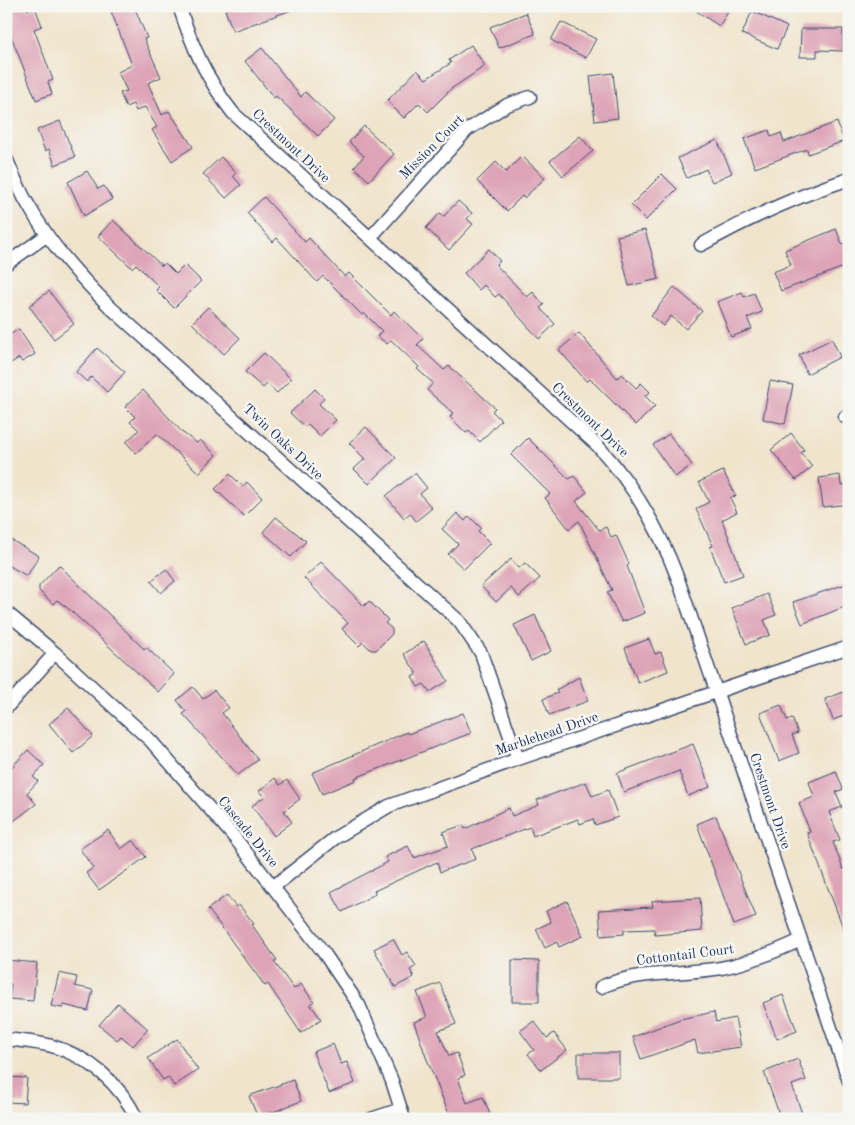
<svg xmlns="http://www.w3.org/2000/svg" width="855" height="1125" font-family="'Old Standard TT',serif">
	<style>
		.building { fill: #dda3b6 }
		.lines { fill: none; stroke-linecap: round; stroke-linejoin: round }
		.minor-casing { stroke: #3b4a6e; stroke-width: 15 }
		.minor { stroke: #fff; stroke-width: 12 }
		.labels { text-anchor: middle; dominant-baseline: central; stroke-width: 5; stroke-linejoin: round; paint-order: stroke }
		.street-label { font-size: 14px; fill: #1b2f5e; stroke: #f6f6f2 }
	</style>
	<rect width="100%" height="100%" fill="#f6f6f2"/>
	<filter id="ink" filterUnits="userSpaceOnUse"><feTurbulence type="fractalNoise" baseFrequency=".02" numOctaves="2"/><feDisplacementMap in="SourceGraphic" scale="10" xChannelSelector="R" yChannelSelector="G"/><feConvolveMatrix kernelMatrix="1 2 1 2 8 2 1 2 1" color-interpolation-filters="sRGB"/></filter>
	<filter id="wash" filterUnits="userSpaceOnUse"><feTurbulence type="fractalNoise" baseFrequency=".0096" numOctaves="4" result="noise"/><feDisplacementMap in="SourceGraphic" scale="20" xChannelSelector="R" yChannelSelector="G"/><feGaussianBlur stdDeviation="1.12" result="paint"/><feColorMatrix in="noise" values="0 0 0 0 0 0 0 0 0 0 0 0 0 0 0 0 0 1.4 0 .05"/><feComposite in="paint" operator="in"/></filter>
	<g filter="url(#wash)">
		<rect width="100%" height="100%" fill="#f0e4cc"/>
		<g id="blocks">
			<path class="building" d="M7,6H26L27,10L35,7L42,26L34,29L53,80L48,82L52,94L36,100L6,23V17L10,15Z
				M109,6H134L147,38L144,39L161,77L148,83L162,115L169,111L193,147L172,161L152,130L157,127L145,107L136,111L133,104L126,107L120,93L127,91L118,72L132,65Z
				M235,6H297V8L233,31L225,10Z
				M689,6H732L719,26Z
				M752,11L787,27L777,49L742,34Z
				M526,13L535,34L499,48L490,27Z
				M561,22L596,39L586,58L551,40Z
				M801,29H843V51L817,50V57H800Z
				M471,45L485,66L451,89L428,112L419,103L404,118L387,101L417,70L426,79L451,63L449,60Z
				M262,48L301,97L305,92L334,120L318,136L276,96L274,98L245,61Z
				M613,73L618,118L595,121L590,76Z
				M60,121L75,157L55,165L49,149L45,151L37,130Z
				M837,122L844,141L808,154L807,149L755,168L744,139L769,130L771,137L781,133L784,142Z
				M364,126L394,154L369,181L354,167L364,156L349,142Z
				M580,136L593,151L563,176L550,161Z
				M717,140L732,173L712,182L706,169L687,178L678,158Z
				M522,156L545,178L524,198L522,196L507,211L477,181L496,162L506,172Z
				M221,157L236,173L233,176L241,185L226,198L203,174Z
				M87,171L98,189L104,186L112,199L84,216L68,182Z
				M662,174L677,189L646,220L631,205Z
				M264,197L305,242L309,238L345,277L349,273L391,315L394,311L423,339L417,345L444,370L449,366L495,408L492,411L501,420L480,442L469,431L466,433L450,417L453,413L427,390L433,383L417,369L419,367L391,340L387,344L377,336L382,331L364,313L362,315L323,276L317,282L277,238L273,242L247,213Z
				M458,201L472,213L467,219L473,224L449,250L426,228L440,213L444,216Z
				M113,220L162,266L165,263L176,274L185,265L201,281L174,308L156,290L159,287L136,264L132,268L98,236Z
				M836,229L842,244L849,241V265L781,291L773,272L791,265L785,250Z
				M645,230L659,279L629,286L617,236Z
				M489,249L500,261L496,265L527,297L533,292L544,305L540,308L555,324L539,339L499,294L495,297L484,285L479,290L464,273Z
				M674,287L702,311L686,329L671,316L663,326L651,316Z
				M49,291L74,324L54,339L29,306Z
				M742,292L744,297L754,293L762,312L747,318L752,329L731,337L717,302Z
				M208,307L240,338L224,354L192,323Z
				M19,329L35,354L22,362L19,358L6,366V337Z
				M579,333L617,378L622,374L636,388L641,383L650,392L645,396L655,406L636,425L590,379L587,382L559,350Z
				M832,339L840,357L807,374L799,355Z
				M97,348L125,372L107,392L91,377L87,382L76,372Z
				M264,353L291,379L277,393L267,384L263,388L245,372Z
				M770,381L793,385L785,424L763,419Z
				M315,389L324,398L319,404L336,420L320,436L308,424L305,427L290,413Z
				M143,390L183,433L197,443L200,440L216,455L199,473L157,434L136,453L126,442L139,430L130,422L135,417L125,407Z
				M366,427L396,458L369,484L354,469L365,459L349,443Z
				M791,433L804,450L801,453L812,467L796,480L771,450Z
				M669,434L692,465L675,477L653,445Z
				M528,438L569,479L574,476L587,492L576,501L599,530L606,527L611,537L616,535L629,564L627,566L645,613L622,622L607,592L612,590L579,521L569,529L545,498L550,494L511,455Z
				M723,471L736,496L730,498L737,512L722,520L743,575L724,582L710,547L713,546L696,509L709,502L699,482Z
				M415,473L427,488L420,494L432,508L416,521L410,513L404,518L386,496Z
				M230,474L243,487L247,482L262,498L244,516L215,489Z
				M840,475L841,485H849V504L823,507L819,478Z
				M457,513L465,521L469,516L481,528L478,531L490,543L464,569L448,554L458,544L442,529Z
				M276,517L306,541L291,557L263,532Z
				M6,537L39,556L27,576L6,564Z
				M511,559L519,568L525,563L540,578L519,597L511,588L496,602L481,586Z
				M321,562L364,606L369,601L388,620L385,623L392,629V634L376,650H371L363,642L359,646L342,629L348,623L304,578Z
				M59,565L144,649L146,647L174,674L158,692L70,610L57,600L53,604L39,591V586Z
				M166,569L175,581L161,593L151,581Z
				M849,583V605L802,624L793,602Z
				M767,594L776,615L764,620L770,635L746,644L732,608Z
				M535,615L551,651L531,661L514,625Z
				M649,639L655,654L661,652L668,671L638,683L625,648Z
				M424,641L448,681L430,692L424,684L418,687L412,677L417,674L404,654Z
				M579,677L588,701L549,715L543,699L558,693L556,690Z
				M193,687L203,699L214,690L229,708L222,713L258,760L238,775L183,714L186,712L177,700Z
				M849,690V714L833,720L825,699Z
				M781,705L787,720L792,718L798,733L792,735L799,753L779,761L760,713Z
				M68,708L93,736L73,753L49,724Z
				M463,713L471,733L355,778L356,780L322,794L312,773L407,732L408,734Z
				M693,744L710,787L688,796L679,771L624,792L617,773Z
				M28,750L44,765L33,777L38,781L27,793L36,804L6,827V773Z
				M836,771L843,789L836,792L842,807L829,812L840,840L833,842L843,869L849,867L847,938L807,833L810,832L799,803L814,797L809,782Z
				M275,778L280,785L287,780L300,799L284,811L292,822L274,836L252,806L264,797L259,791Z
				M586,782L592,796L608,790L618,817L595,825L593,819L580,824L578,819L533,836L530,827L472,849L476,859L440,872L437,862L374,891L375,894L342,912L331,892L388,862L385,857L408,846L414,858L448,846L443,832L463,825L465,829L509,808L512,816L539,805L537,800Z
				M716,816L756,917L734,925L697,824Z
				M108,830L121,849L133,840L146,857L99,890L86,873L93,868L80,849Z
				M227,895L236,907L239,905L254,924L252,925L277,960L274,962L294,989L301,984L314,1002L310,1004L321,1019L301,1033L268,984L265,986L208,909Z
				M700,898L702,931L655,935L654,929L624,930V934L601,936L599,910L653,907L652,901Z
				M567,901L583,936L559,947L557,942L545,948L536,929L551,922L546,911Z
				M393,939L402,955L407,952L416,966L410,970L414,977L395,987L374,949Z
				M6,960L37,963L33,1001L9,999L11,984H6Z
				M512,960L539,961V1002H512Z
				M59,973L77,977L75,986L93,990L88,1011L64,1005L63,1008L51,1006Z
				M440,983L456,1024L438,1031L449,1056L457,1053L465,1075L458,1078L467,1103L483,1097L492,1119H451L426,1057L414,1022L427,1017L417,992Z
				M783,995L797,1031L777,1039L763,1003Z
				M118,1003L148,1029L133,1046L121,1036L117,1040L99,1025Z
				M714,1012L716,1022L735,1018L741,1047L698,1053L695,1040L641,1059L633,1037L680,1019Z
				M534,1021L547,1038L554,1033L567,1050L541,1070L528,1054L534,1050L520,1031Z
				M177,1039L198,1070L174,1086L168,1077L163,1080L148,1058Z
				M333,1044L341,1064L347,1062L355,1083L329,1093L313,1052Z
				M578,1053H619V1078H578Z
				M798,1059L806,1080L792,1085L804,1119H781L764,1072Z
				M6,1077L27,1078L25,1103L6,1102Z
				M293,1080L301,1101L258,1118L249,1096Z"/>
		</g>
	</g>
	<g filter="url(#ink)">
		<use href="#blocks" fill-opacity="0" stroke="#3b4a6e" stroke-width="1"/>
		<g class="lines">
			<defs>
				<path id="minor" d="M179,6C192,46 207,80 233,113L597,445C634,485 659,528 678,579L849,1081
					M6,158C30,220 63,260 110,307L459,621L481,653L518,759
					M370,238L467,130L507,105L530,97
					M701,245C749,218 797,196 849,179
					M6,264L46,236
					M845,417L849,415
					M6,612L55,653L151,741L235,838L324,953L359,1005L392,1081L404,1119
					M6,708L55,653
					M273,887L335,838L389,806L518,759L849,647
					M601,987C639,970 680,975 721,968C749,963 775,952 801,940
					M6,1039C21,1041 37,1042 52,1046C90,1057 120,1084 137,1119
					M371,1119L401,1109"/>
			</defs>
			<use href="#minor" class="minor-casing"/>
			<use href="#minor" class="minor"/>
		</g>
	</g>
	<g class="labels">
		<g class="street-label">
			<text transform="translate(291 146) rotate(43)">Crestmont Drive</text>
			<text transform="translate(432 147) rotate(-45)">Mission Court</text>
			<text transform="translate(590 420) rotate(44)">Crestmont Drive</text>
			<text transform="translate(283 442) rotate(43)">Twin Oaks Drive</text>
			<text transform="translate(547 734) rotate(-19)">Marblehead Drive</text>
			<text transform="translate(770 801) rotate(71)">Crestmont Drive</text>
			<text transform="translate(248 832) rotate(51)">Cascade Drive</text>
			<text transform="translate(685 955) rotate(-7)">Cottontail Court</text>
		</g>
	</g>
	<rect width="855" height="1125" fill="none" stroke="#f6f6f2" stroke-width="25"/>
</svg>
